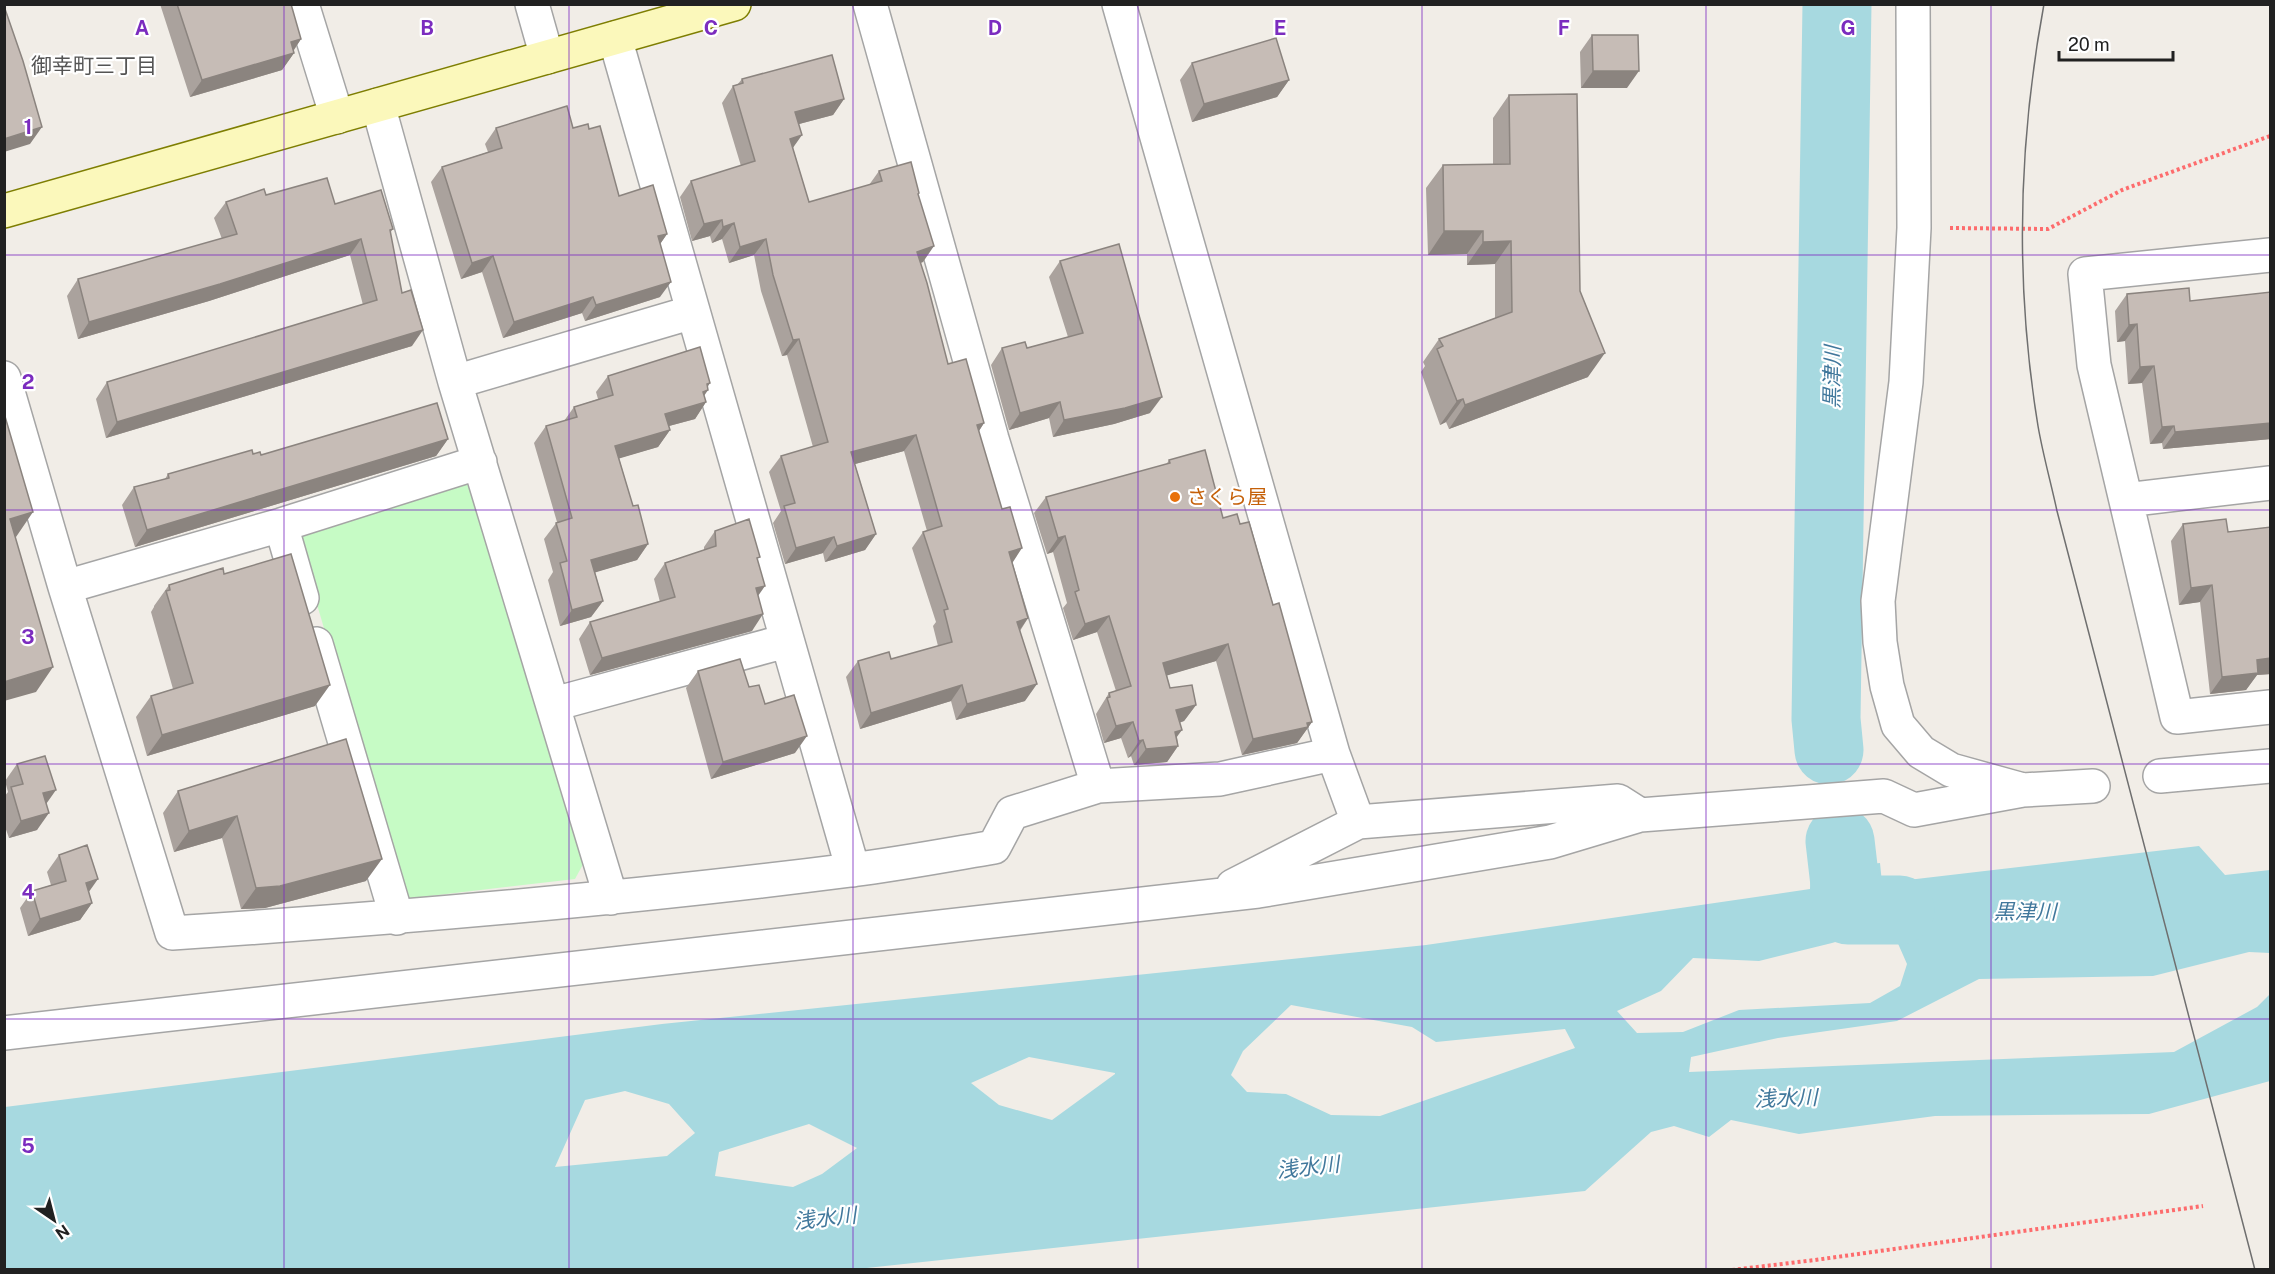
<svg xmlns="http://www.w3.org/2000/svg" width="2275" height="1274" font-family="'Public Sans','Noto Sans JP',sans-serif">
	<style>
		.park { fill: #c6fbc5 }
		.water { fill: #a7d9e0; fill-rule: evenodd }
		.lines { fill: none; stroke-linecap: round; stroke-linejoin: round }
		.river { stroke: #a7d9e0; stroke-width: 69 }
		.street-casing { stroke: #a5a5a5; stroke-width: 36 }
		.secondary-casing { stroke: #7e7e02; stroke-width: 36 }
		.path { stroke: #fd6c6d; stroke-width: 4; stroke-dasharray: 3 3; stroke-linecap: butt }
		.street { stroke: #fff; stroke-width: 33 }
		.secondary { stroke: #fbf8bb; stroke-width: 33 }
		.tram { stroke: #6f6f6f; stroke-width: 1.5 }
		.wall { fill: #aaa29d }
		.shaded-wall { fill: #8b847f }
		.building { fill: #c6bcb6; stroke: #8b847f; stroke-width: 1.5 }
		.grid { fill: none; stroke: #7b2cbf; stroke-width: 1.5; stroke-opacity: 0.55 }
		.food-dot { fill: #e8710a; stroke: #fff; stroke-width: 2 }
		.labels { text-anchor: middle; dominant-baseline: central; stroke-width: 4.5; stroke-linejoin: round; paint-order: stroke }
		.food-label { font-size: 20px; fill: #c56008; stroke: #fff; text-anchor: start }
		.neighbourhood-label { font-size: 21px; fill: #545454; stroke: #fff }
		.water-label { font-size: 21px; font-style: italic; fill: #41789c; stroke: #fff }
		.grid-label { font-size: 20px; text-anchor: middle; font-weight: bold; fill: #7b2cbf; stroke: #fff; stroke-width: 4.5; stroke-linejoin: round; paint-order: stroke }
	</style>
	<rect width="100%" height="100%" fill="#f1ede7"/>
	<path class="park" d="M473,476L587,857L575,879L404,899L295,530Z"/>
	<path class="water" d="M2199,846L2225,875L2270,870V953L2249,952L2153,976L1979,979L1897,1021L1778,1038L1691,1057L1689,1072L2174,1052L2257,1007L2270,994V1081L2149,1114L1935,1116L1799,1134L1731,1120L1709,1137L1674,1126L1651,1132L1585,1191L848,1270L5,1269V1107L662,1024L1426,945L1810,889L1811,870L1880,863L1882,883ZM1875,930L1896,939L1907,964L1900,986L1870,1003L1739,1010L1683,1032L1637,1033L1617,1011L1661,991L1693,958L1759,961L1832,943ZM1291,1005L1412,1027L1436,1042L1565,1029L1575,1048L1380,1116L1331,1115L1286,1094L1247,1092L1231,1075L1243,1051ZM1029,1057L1115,1073V1074L1052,1120L999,1105L971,1083ZM625,1091L669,1104L695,1133L667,1156L555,1167L585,1100ZM809,1124L857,1148L822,1174L793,1187L715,1176L719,1152Z"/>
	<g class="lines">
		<path class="river" d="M1829,750L1826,719L1837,4
			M1840,841L1848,910H1900"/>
		<defs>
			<path id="street" d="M302,4L337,117
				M532,4L547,57
				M870,4L992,439L1098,786
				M1119,4L1333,754L1358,822
				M1913,4L1914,228L1906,382L1878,601L1880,642L1887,686L1898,725L1921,752L1951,770L2023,790L2093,786
				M615,38L853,870
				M378,105L455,382L611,898
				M2270,255L2085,274L2094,365L2177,717L2270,707
				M4,378L65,587L172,933C399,918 625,899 851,870C899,864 947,855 994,847L1012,813L1098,786L1220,779L1333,754
				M455,382L693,312
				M2126,500L2270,483
				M281,525L302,598
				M65,587L281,525L480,462
				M316,644L397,918
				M554,704L786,641
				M2160,776L2270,766
				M1233,886L1358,822L1618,801L1640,815
				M4,1033L1258,891L1550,842L1640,815L1884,796L1914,810L2023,790"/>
			<path id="secondary" d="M4,211L734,4"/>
		</defs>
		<use href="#street" class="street-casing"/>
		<use href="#secondary" class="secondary-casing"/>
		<path class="path" d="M1950,228L2048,229L2122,190L2270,136
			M1732,1270L1815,1260L2203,1206"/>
		<use href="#street" class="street"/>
		<use href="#secondary" class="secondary"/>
		<path class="tram" d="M2044,4C2018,144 2015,286 2038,426C2043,455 2051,483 2057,511L2255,1270"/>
	</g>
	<path class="wall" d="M160,4H291L301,39L294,50V53L282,70L190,97Z
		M1592,35L1627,88H1581L1580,52Z
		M1192,63L1289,80L1277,97L1192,122L1180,80Z
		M742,79L844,99L833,115L799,124L793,148L809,202L869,185L879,171L919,193L918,195L923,262L920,263L948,364L984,423L979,431L1012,562L1028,618L1020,631L1025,701L956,720L951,701L860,729L846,677L858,661L891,659L938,646L933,626L936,622L912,548L923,532L927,531L904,451L855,464L876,534L865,550L825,562L823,553L785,564L773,523L781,511L769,472L781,456L813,447L787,355L782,356L761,291L754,255L729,263L722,239L712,243L710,236L692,241L680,197L691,181L741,166L722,103L733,86L737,85Z
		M1509,95L1580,291L1588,377L1449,429L1446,422L1440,425L1421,372L1425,366L1423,362L1439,339L1495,318V264L1467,265V254L1428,255L1426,188L1443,165L1493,164V118Z
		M496,128L589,129L619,196L667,234L660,244V297L585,321L582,313L503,338L482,272L461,279L431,182L442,167L488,152L485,144Z
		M266,195L335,204L393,229L390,233L412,346L106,438L96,399L107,382L363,305L350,255L209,301L78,339L67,296L78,279L222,239L214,218L226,202Z
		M1060,261L1150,413L1114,424L1053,437L1049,418L1009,430L991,365L1002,348H1027L1068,337L1049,277Z
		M2127,294L2190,301L2271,439L2163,449L2162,443L2150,444L2142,383L2128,384L2125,341L2117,342L2115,311Z
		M608,376L708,387L704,395L706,402L695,419L669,426L670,430L658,447L619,458L633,506L648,544L637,560L595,572L603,601L591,617L560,626L548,580L553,572L544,539L557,522L534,443L546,426L564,421L574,407L598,399L596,392Z
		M448,439L436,456L135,547L122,505L134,487L165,479L168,474L253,454L261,455Z
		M1169,460L1223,518L1240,524L1273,605L1312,722L1297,743L1242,755L1216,661L1167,675L1170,688L1196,705L1184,721L1179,723L1177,737L1178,746L1167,762L1134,765L1131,756L1128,758L1121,738L1104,743L1096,714L1109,693L1116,691L1097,632L1073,640L1063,608L1067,603L1053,552L1047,554L1034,513L1046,497L1166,465Z
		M2183,524L2228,532L2271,527V674L2257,675L2246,690L2210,694L2200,602L2179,605L2171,541Z
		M715,531L758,561V595L752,631L590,675L579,639L590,622L660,602L654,579L665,563L704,550V547Z
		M224,574L315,706L147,756L136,717L151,696L173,689L151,612L154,607V606L169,585Z
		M698,671L749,687L765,704L795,753L711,779L686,688Z
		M346,739L366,881L265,908L241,909L222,838L174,852L163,813L178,791Z
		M17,764L46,803L37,830L9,838L4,824V797L8,792L5,781Z
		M59,855L89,892L92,903L80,920L28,936L20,908L32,891L51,885L47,872Z"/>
	<path class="shaded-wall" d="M301,39L291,54L294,53L282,70L190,97L202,80L291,42Z
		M1593,71H1639L1627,88H1581Z
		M1289,80L1277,97L1192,122L1204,104Z
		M844,99L833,115L784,128L795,112Z
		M42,127L30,144L4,152V139Z
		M802,135L790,152V139Z
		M722,220L710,236L692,241L704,224Z
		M734,223L722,239L712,243L723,227Z
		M1444,231H1483L1467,254L1428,255Z
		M667,234L656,250L658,236Z
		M361,239L350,255L209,301L78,339L89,322Z
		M766,239L754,255L729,263L740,247Z
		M1511,241L1495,264L1467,265L1483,242Z
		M934,246L923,262L905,268L917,252Z
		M493,256L482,272L461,279L472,263Z
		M671,282L660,297L585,321L596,305Z
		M593,297L582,313L503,338L514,322Z
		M2137,324L2125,341L2117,342L2129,325Z
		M423,330L412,346L106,438L117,422Z
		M799,339L787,355L782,356L793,340Z
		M1605,353L1588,377L1449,429L1465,405Z
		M2154,366L2142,383L2128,384L2140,367Z
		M710,383L705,391L708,390L698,405L706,402L695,419L654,430L665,414L707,384Z
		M1162,397L1150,413L1114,424L1053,437L1064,420Z
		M1463,399L1446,422L1440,425L1457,401Z
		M1060,402L1049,418L1009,430L1020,413Z
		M984,423L973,440L977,425Z
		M2271,423V439L2163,449L2175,432Z
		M2174,426L2162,443L2150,444L2162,427Z
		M670,430L658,447L604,463L615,446Z
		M916,435L904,451L840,468L851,452Z
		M448,439L436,456L135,547L147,530Z
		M33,512L16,537L4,540L10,519Z
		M876,534L865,550L825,562L837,546Z
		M1065,536L1053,552L1047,554L1058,538Z
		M834,537L823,553L785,564L796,548Z
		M648,544L637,560L580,577L591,560Z
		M1022,548L1011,565L1009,552Z
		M2212,585L2200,602L2179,605L2191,588Z
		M765,586L753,603L756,588Z
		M603,601L591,617L560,626L572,610Z
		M763,614L752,631L590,675L602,658Z
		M1109,616L1097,632L1073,640L1085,624Z
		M1028,618L1017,634V622Z
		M1228,644L1216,661L1152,680L1163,663Z
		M2271,658V674L2257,675L2246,690L2210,694L2222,677L2257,660Z
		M53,667L36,692L4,701V682Z
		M1037,684L1025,701L956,720L967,704Z
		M330,685L315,706L147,756L162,735Z
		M962,685L951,701L860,729L871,713Z
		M1196,705L1184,721L1165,727L1176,710Z
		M1133,722L1121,738L1104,743L1116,726Z
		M1312,722L1297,743L1242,755L1253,739Z
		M1182,730L1170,746H1178L1167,762L1134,765L1146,749L1175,732Z
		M807,736L795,753L711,779L723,762Z
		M1143,740L1131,756L1128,758L1139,741Z
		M56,790L44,807L43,793Z
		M49,813L37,830L9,838L21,821Z
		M237,816L222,838L174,852L189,831Z
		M382,859L366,881L265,908L241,909L256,888Z
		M98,879L86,896V883Z
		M92,903L80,920L28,936L40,919Z"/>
	<path class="building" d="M177,4H291L301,39L291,42L294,53L202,80Z
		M4,6L23,61L42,127L4,139Z
		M1592,35H1638L1639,71H1593Z
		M1276,38L1289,80L1204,104L1192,63Z
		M832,55L844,99L795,112L802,135L790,139L809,202L882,181L879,171L911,162L919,193L918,194L934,246L917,252L927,283L948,364L966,359L984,423L977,425L1002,509L1010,507L1022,548L1009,552L1028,618L1017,622L1037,684L967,704L962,685L871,713L858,661L889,652L891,659L952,642L944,610L948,609L923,532L942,526L916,435L851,452L876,534L837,546L834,537L796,548L784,506L795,503L781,456L828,442L799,339L793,340L773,275L766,239L740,247L734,223L723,227L722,220L704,224L691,181L755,161L733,86L743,83L742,79Z
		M1577,94L1580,291L1605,353L1465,405L1463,399L1457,401L1437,349L1443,346L1439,339L1512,312L1511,241L1483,242V231H1444L1443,165L1510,164L1509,95Z
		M567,106L573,128L588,124L589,129L600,126L619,196L653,185L667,234L658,236L671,282L596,305L593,297L514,322L493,256L472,263L442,167L502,148L496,128Z
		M327,178L335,204L381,190L393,229L390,230L402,293L411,290L423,330L117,422L107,382L377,300L361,239L220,284L89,322L78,279L237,234L226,202L264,189L266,195Z
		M1119,244L1162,397L1125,408L1064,420L1060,402L1020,413L1002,348L1025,342L1027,348L1083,333L1060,261Z
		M2189,288L2190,301L2271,292V423L2175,432L2174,426L2162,427L2154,366L2140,367L2137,324L2129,325L2127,294Z
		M700,347L710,383L707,384L708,390L703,392L706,402L665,414L670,430L615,446L633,506L638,505L648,544L591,560L603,601L572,610L560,563L567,561L556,523L572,518L546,426L577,417L574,407L613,395L608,376Z
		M437,403L448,439L147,530L134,487L169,478L168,474L252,450L253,454L260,452L261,455Z
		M4,413L33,512L10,519L53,667L4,682Z
		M1205,450L1223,518L1237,514L1240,524L1249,522L1273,605L1279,603L1312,722L1307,723L1308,727L1253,739L1228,644L1163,663L1170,688L1192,685L1196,705L1176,710L1182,730L1175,732L1178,746L1146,749L1143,740L1139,741L1133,722L1116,726L1107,698L1110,697L1109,693L1131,686L1109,616L1085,624L1075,592L1079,590L1065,536L1058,538L1046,497L1170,463L1169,460Z
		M749,519L760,557L757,558L765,586L756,588L763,614L602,658L590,622L675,597L665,563L716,546L715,531Z
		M2226,519L2228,532L2271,527V658L2257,660L2258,673L2222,677L2212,585L2191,588L2183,524Z
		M291,554L330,685L162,735L151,696L193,683L166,591L170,590L169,585L223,568L224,574Z
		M740,659L749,687L759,685L765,704L794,695L807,736L723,762L698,671Z
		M346,739L382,859L280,886L256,888L237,816L189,831L178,791Z
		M45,756L56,790L43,793L49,813L21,821L11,787L23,784L17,764Z
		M87,845L98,879L86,883L92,903L40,919L32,891L66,881L59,855Z"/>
	<path class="grid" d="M284,4V1270M569,4V1270M853,4V1270M1138,4V1270M1422,4V1270M1706,4V1270M1991,4V1270M4,255H2270M4,510H2270M4,764H2270M4,1019H2270"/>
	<circle class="food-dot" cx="1175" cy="497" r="6"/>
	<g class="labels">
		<g class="food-label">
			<text x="1187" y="497">さくら屋</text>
		</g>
		<g class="neighbourhood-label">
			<text x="94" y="65">御幸町三丁目</text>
		</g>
		<g class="water-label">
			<text transform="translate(1832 377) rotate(-89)">黒津川</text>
			<text x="2025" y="911">黒津川</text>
			<text transform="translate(1786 1098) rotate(-2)">浅水川</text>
			<text transform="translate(1308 1167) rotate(-6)">浅水川</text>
			<text transform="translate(825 1218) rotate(-6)">浅水川</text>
		</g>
	</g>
	<g class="grid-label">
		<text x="142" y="35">A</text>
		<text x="427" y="35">B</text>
		<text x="711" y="35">C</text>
		<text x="995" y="35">D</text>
		<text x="1280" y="35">E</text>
		<text x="1564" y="35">F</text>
		<text x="1848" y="35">G</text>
		<text x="28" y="134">1</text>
		<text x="28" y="389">2</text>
		<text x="28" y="644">3</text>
		<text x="28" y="899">4</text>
		<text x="28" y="1153">5</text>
	</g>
	<rect width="2275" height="1274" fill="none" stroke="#212121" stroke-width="12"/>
	<g transform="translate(54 1220) rotate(145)" stroke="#ffffff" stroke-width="4.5" paint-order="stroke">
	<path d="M0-4.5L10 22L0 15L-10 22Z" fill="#212121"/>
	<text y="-9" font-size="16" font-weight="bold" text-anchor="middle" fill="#212121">N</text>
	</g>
	<path d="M2059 51v9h114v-9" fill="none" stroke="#212121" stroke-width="3"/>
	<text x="2068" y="51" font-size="18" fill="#212121" stroke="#ffffff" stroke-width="4.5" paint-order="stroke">20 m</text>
</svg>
